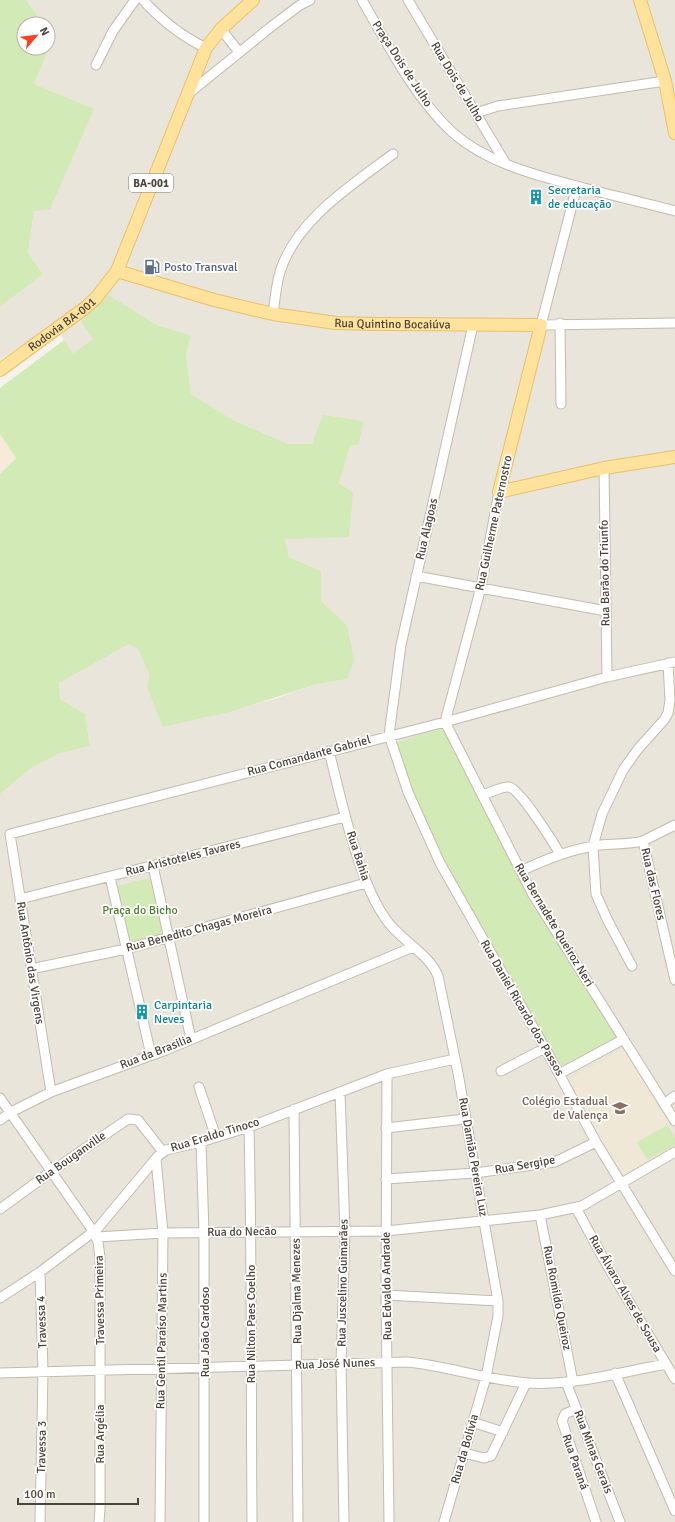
<svg xmlns="http://www.w3.org/2000/svg" width="675" height="1522" font-family="Signika,sans-serif">
	<style>
		.residential { fill: #eae5da }
		.commercial { fill: #f7ead8 }
		.education { fill: #efe8d6 }
		.green { fill: #d2eab5 }
		.lines { fill: none; stroke-linecap: round; stroke-linejoin: round }
		.minor-casing { stroke: #c2bbae; stroke-width: 11 }
		.major-casing { stroke: #e6c16a; stroke-width: 14 }
		.minor { stroke: #fff; stroke-width: 9 }
		.major { stroke: #ffe39c; stroke-width: 12 }
		.labels { text-anchor: middle; dominant-baseline: central; stroke-width: 3.5; stroke-linejoin: round; paint-order: stroke }
		.shield { fill: #fff; stroke: #817c74; stroke-width: 1 }
		.shield-label { font-size: 11px; font-weight: bold; fill: #4b4439 }
		.street-label { font-size: 12px; fill: #4b4439; stroke: #fff }
		.culture-label { font-size: 12px; fill: #0d838f; stroke: #fff; text-anchor: start }
		.service-label { font-size: 12px; fill: #4e5e75; stroke: #fff; text-anchor: start }
		.park-label { font-size: 12px; fill: #4a7f2a; stroke: #fff }
		.education-label { font-size: 12px; fill: #785e54; stroke: #fff; text-anchor: end }
	</style>
	<rect width="100%" height="100%" fill="#f6f3ec"/>
	<path class="residential" d="M26,0H675V1522H0V794L31,768L58,754L90,746L85,715L60,699L59,683L129,643L138,649L151,676L194,720L275,699L317,684L347,679V625L321,601V571L289,557L285,539L339,483L350,446L288,444L235,421L191,394L186,354L191,335L157,325L109,295L93,339L73,353L53,324L0,360V307L43,274L28,253L34,211L93,109L34,84L54,37L48,29V24H44Z"/>
	<path class="commercial" d="M0,434L16,458L0,474Z"/>
	<path class="education" d="M624,1048L675,1134V1149L621,1180L565,1082Z"/>
	<path class="green" d="M0,0H26L44,24H24V48H48V29L54,37L34,84L94,109L50,209L34,211L28,253L43,274L0,307Z
		M109,295L157,325L191,335L186,355L191,394L235,421L288,444H312L323,415L363,421L359,444L350,446L339,483L353,493L349,537L285,539L289,557L321,571V601L347,625L354,661L347,679L317,684L233,711L163,727L147,687L150,676L138,649L129,644L59,683L60,699L85,714L90,746L58,754L31,768L0,794V474L16,458L0,434V388L64,340L73,353L93,339L81,322Z
		M439,728L444,730L618,1036L561,1068L472,912L423,817L396,743Z
		M150,878L163,935L130,942L117,886Z
		M668,1125L675,1137V1145L647,1160L637,1142Z"/>
	<g class="lines">
		<defs>
			<path id="minor" d="M143,0C162,21 181,36 206,48
				M362,0C387,43 415,98 452,132C488,164 539,176 584,188C615,196 645,203 675,211
				M408,0L506,164
				M221,29L239,52
				M96,65L113,31L135,0
				M188,94L272,26L300,5L310,0
				M476,113L498,106L665,81
				M577,186L541,325L675,323
				M273,314C275,300 276,285 280,272C296,220 352,185 393,154
				M560,323L561,404
				M473,325L401,645L389,735L408,792L440,863L545,1048L596,1142L675,1271
				M604,468L607,677
				M499,492L481,587L445,722L532,893L675,1121
				M416,576L606,611
				M329,751C337,783 344,815 354,846C362,871 370,896 385,918C399,940 428,952 438,976L458,1073L498,1301V1316L486,1377L444,1522
				M482,795C490,793 502,786 509,787C520,789 553,842 560,854
				M643,841L675,825
				M153,866L191,1039
				M521,871C544,860 568,850 594,846C610,843 627,845 643,841L675,980
				M110,877L151,1055
				M20,899L345,817
				M632,966L607,919L596,894L593,846L602,814L623,770L638,749L664,720L668,713L670,700L668,663
				M31,969L126,949L366,883
				M501,1071L545,1048
				M387,1074L386,1295L389,1522
				M559,1074L624,1039
				M199,1087L216,1137
				M51,1092L10,834L445,722L607,677L675,662
				M340,1092L345,1231L341,1364L344,1522
				M0,1098L93,1231L98,1242L100,1257V1509L99,1522
				M664,1104L675,1096
				M294,1109L298,1522
				M0,1120L11,1112L51,1092L166,1050L413,947
				M249,1127C252,1258 251,1390 252,1522
				M386,1128L465,1119
				M201,1142L204,1233V1522
				M156,1159L163,1233L160,1522
				M386,1179L475,1173L555,1162L596,1142
				M576,1208L607,1265L675,1379
				M0,1209L52,1171L128,1119L138,1120L163,1152
				M540,1215L573,1382
				M97,1237L163,1233L386,1231L540,1215L582,1206L675,1152
				M40,1272L43,1372L40,1522
				M386,1295L498,1301
				M0,1298L40,1272L97,1229L158,1156L166,1150L201,1142L249,1127L387,1074L455,1059
				M0,1373L407,1362C448,1366 487,1380 528,1383C574,1386 621,1372 666,1364
				M615,1373L675,1511
				M566,1382L620,1522
				M576,1409L565,1414L562,1421L596,1522
				M472,1422L503,1432
				M464,1453L484,1458L491,1456L526,1383"/>
			<g id="major">
				<path d="M640,0L665,81L675,133"/>
				<path id="s1" d="M117,271L214,300L273,314L336,323L380,324L541,325L499,492L604,468L675,457"/>
				<path id="s2" d="M0,370L85,308L96,298L117,271L206,48L221,29L253,0"/>
			</g>
		</defs>
		<use href="#minor" class="minor-casing"/>
		<use href="#major" class="major-casing"/>
		<use href="#minor" class="minor"/>
		<use href="#major" class="major"/>
	</g>
	<defs>
		<symbol id="building-bare" viewBox="-9 -9 18 18"><path d="M-4-6H4V6H1V3H-1V6H-4ZM-2.5-4.3h1.7v1.8h-1.7ZM.8-4.3h1.7v1.8H.8ZM-2.5-1h1.7V.8h-1.7ZM.8-1h1.7V.8H.8Z" fill="#0f9aa8" stroke="#fff" stroke-width="2.5" paint-order="stroke"/></symbol>
		<symbol id="fuel-bare" viewBox="-9 -9 18 18"><path d="M-5.5-6h7V0h2V4h1.3V-2.5L3-4.5l.8-.8L6-3V5H2.5V1h-1V6h-7ZM-4.2-4.7v3.2H.2V-4.7Z" fill="#5c6f8a" stroke="#fff" stroke-width="2.5" paint-order="stroke"/></symbol>
		<symbol id="school-bare" viewBox="-9 -9 18 18"><path d="M0-5L7-2L0 1L-7-2ZM-4 1L0 2.5L4 1V4Q0 6-4 4Z" fill="#8d6e63" stroke="#fff" stroke-width="2.5" paint-order="stroke"/></symbol>
	</defs>
	<g fill-rule="evenodd">
		<use href="#building-bare" x="525" y="186" width="22" height="22"/>
		<use href="#fuel-bare" x="141" y="256" width="22" height="22"/>
		<use href="#building-bare" x="131" y="1001" width="22" height="22"/>
		<use href="#school-bare" x="609" y="1097" width="22" height="22"/>
	</g>
	<g class="labels">
		<rect class="shield" x="129" y="174" width="44" height="18" rx="3"/>
		<g class="shield-label">
			<text x="151" y="183">BA-001</text>
		</g>
		<g class="street-label">
			<text transform="translate(402 64) rotate(57)">Praça Dois de Julho</text>
			<text transform="translate(457 82) rotate(59)">Rua Dois de Julho</text>
			<text stroke="none"><textPath href="#s1" startOffset="282">Rua Quintino Bocaiúva</textPath></text>
			<text stroke="none"><textPath href="#s2" startOffset="77">Rodovia BA-001</textPath></text>
			<text transform="translate(494 523) rotate(-78)">Rua Guilherme Paternostro</text>
			<text transform="translate(427 529) rotate(-77)">Rua Alagoas</text>
			<text transform="translate(605 573) rotate(-91)">Rua Barão do Triunfo</text>
			<text transform="translate(309 756) rotate(-15)">Rua Comandante Gabriel</text>
			<text transform="translate(358 856) rotate(72)">Rua Bahia</text>
			<text transform="translate(183 858) rotate(-14)">Rua Aristoteles Tavares</text>
			<text transform="translate(653 884) rotate(77)">Rua das Flores</text>
			<text transform="translate(554 925) rotate(59)">Rua Bernadete Queiroz Neri</text>
			<text transform="translate(199 929) rotate(-15)">Rua Benedito Chagas Moreira</text>
			<text transform="translate(30 963) rotate(81)">Rua Antônio das Virgens</text>
			<text transform="translate(522 1008) rotate(60)">Rua Daniel Ricardo dos Passos</text>
			<text transform="translate(156 1052) rotate(-21)">Rua da Brasilia</text>
			<text transform="translate(215 1135) rotate(-17)">Rua Eraldo Tinoco</text>
			<text transform="translate(473 1157) rotate(80)">Rua Damião Pereira Luz</text>
			<text transform="translate(71 1158) rotate(-35)">Rua Bouganville</text>
			<text transform="translate(525 1165) rotate(-10)">Rua Sergipe</text>
			<text transform="translate(242 1232) rotate(-1)">Rua do Necão</text>
			<text transform="translate(343 1283) rotate(-89)">Rua Juscelino Guimarães</text>
			<text transform="translate(387 1286) rotate(-91)">Rua Edvaldo Andrade</text>
			<text transform="translate(297 1291) rotate(-91)">Rua Djalma Menezes</text>
			<text transform="translate(625 1294) rotate(60)">Rua Álvaro Alves de Sousa</text>
			<text transform="translate(557 1298) rotate(79)">Rua Romildo Queiroz</text>
			<text transform="translate(100 1300) rotate(-91)">Travessa Primeira</text>
			<text transform="translate(42 1322) rotate(-92)">Travessa 4</text>
			<text transform="translate(251 1324) rotate(-90)">Rua Nilton Paes Coelho</text>
			<text transform="translate(205 1332) rotate(-90)">Rua João Cardoso</text>
			<text transform="translate(162 1341) rotate(-89)">Rua Gentil Paraíso Martins</text>
			<text transform="translate(335 1364) rotate(-2)">Rua José Nunes</text>
			<text transform="translate(100 1434) rotate(-90)">Rua Argélia</text>
			<text transform="translate(42 1447) rotate(-89)">Travessa 3</text>
			<text transform="translate(465 1449) rotate(-74)">Rua da Bolívia</text>
			<text transform="translate(593 1452) rotate(69)">Rua Minas Gerais</text>
			<text transform="translate(575 1462) rotate(71)">Rua Paraná</text>
		</g>
		<g class="culture-label">
			<text x="548" y="190">Secretaria<tspan x="548" dy="14">de educação</tspan></text>
			<text x="154" y="1005">Carpintaria<tspan x="154" dy="14">Neves</tspan></text>
		</g>
		<g class="service-label">
			<text x="164" y="267">Posto Transval</text>
		</g>
		<g class="park-label">
			<text x="140" y="910">Praça do Bicho</text>
		</g>
		<g class="education-label">
			<text x="608" y="1101">Colégio Estadual<tspan x="608" dy="14">de Valença</tspan></text>
		</g>
	</g>
	<g transform="translate(36 36) rotate(62)"><circle r="19" fill="#ffffff" stroke="#b7b4b0"/>
	<path d="M0-3L7 15L0 10L-7 15Z" fill="#fc3f1d"/>
	<text y="-6" font-size="11" font-weight="bold" text-anchor="middle" fill="#4b4439">N</text>
	</g>
	<path d="M18 1498v6h120v-6" fill="none" stroke="#4b4439" stroke-width="2"/>
	<text x="24" y="1498" font-size="12" fill="#4b4439" stroke="#ffffff" stroke-width="3" paint-order="stroke">100 m</text>
</svg>
